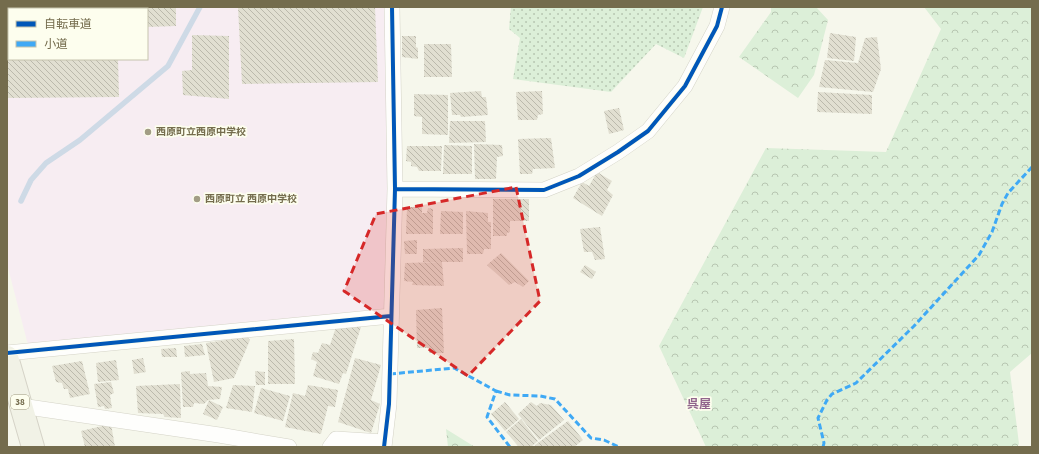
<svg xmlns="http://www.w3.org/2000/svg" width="1039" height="454" font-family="'Source Sans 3','Noto Sans JP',sans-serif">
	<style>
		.education { fill: #f7edf2; fill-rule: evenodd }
		.grass { fill: url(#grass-dots) }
		.forest { fill: url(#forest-crowns) }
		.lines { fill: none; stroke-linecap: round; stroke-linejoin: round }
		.stream { stroke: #cedae6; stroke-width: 5.5 }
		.building { fill: url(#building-back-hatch) }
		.street-casing { stroke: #d4d3c7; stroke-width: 16 }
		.primary-casing { stroke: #d5d3c7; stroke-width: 24 }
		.street { stroke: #fefefc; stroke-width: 15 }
		.primary { stroke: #f1f2e6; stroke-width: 22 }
		.quiet { stroke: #3fa9f5; stroke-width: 3; stroke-dasharray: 6 3; stroke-linecap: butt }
		.cycleway-casing { stroke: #fdfeee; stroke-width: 6 }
		.cycleway { stroke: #0057b8; stroke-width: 4 }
		.marked { fill: #d62828; fill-opacity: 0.2; stroke: #d62828; stroke-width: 3; stroke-dasharray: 8 5; stroke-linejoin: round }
		.poi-dot { fill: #a29d85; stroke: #fdfeee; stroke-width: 1.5 }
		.labels { text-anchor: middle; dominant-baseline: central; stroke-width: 3.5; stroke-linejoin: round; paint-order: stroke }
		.shield { fill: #fdfeee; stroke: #9d987d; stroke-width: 1 }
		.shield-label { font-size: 9px; font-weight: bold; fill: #746c4d }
		.poi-label { font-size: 10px; font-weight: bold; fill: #746c4d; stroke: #fdfeee; text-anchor: start }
		.quarter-label { font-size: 12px; font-weight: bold; fill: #90658c; stroke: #fdfeee }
	</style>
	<defs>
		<pattern id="grass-dots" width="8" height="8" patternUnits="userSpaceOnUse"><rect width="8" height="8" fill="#dcefd8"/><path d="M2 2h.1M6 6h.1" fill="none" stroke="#b7c6b1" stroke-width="1.8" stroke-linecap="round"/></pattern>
		<pattern id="forest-crowns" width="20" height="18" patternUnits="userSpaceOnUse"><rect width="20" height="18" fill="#dcefd8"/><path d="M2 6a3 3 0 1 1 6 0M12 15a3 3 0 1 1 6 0" fill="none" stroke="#b7c6b1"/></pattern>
		<pattern id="building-back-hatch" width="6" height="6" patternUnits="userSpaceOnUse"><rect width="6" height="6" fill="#e1dfd1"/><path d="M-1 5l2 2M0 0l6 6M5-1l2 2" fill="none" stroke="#bbb9ac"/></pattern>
	</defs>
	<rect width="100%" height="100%" fill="#f6f7ec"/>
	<path class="education" d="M7,7H387L389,134L385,312L28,345L7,264ZM9,9H147V59H9Z"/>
	<path class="grass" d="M511,7H703L684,58L656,44L611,92L513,79L520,38L509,29Z"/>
	<path class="forest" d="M771,7H816L828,20L814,75L798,98L739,57L771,12Z
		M924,7H1032V353L1010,372L1019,444L1017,447H706L659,346L766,148L886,152L941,29Z
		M446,429L475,447H448Z"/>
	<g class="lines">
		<path class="stream" d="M21,201L31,180L46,163L80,140L168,66L200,7"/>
	</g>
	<path class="building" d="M7,7H176V26L147,27V9H9V28H7Z
		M238,7H375L378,82L242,84Z
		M830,33L856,37L854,61L827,58Z
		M192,35L229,36V99L183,95L182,71L192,70Z
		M402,36H416V47L418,48V59L402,57Z
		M877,37L881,69L873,92L819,87L825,60L858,63L865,38Z
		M424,44H451L452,77H424Z
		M7,58L118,59L119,97L7,98Z
		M481,91L482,97H486L488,115L461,117L460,115H452L450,93Z
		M542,91L543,114L538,115L537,120H518L516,92Z
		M818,92L872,95V114L817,112Z
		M414,94L448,95V135L422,134V117L414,116Z
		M619,108L624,130L609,134L604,111Z
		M450,121H485L486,142L449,143Z
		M551,138L555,168L533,169L532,174H520L518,139Z
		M474,144L502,145L503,156L497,157L496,179H475Z
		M444,145L472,146V174H443Z
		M407,146H442L441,171H419L417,167L411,166V162L406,161Z
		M597,172L612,181L607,190L613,195L602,216L573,198L582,182L589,186Z
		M493,199H529V221H510V232L507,233V236H493Z
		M417,204H422V213H427L428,208L433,209V234H406L407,207H417Z
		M441,211L463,212V234H440Z
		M466,211L488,213V222H491V249H484L483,254H467Z
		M600,227L605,259L595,260L592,252H584L580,229Z
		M417,240V254H405L404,241Z
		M463,248V262H423V249Z
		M501,253L529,281L523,287L515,282L509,285L487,265Z
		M442,262L444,286L412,285L413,282L404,281L405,263Z
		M585,265L596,272L592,279L580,272Z
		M442,308L444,353H429V348H417L416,310Z
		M336,327H361L346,374L343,373L339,384L313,376L317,362L311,359L313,352L318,353L322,343L330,345Z
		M247,337L250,340L234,378L214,382L206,343Z
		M294,339L295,384H268V341Z
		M202,344L205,355L185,357L184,346Z
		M176,348L177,357H162L161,349Z
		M143,358L146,372L134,374L132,360Z
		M355,358L381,365L371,400L380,404L371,433L338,422Z
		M116,360L119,380L98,382L96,363Z
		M82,361L90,394L70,398L68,389H64L62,383L56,382L52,366Z
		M190,371V374L206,373L208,386L222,387L220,399L208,400L204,404L194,403L193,407H183L181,372Z
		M255,371L265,372V385H256Z
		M111,382L114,393L110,395L112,408L105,409L104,406L98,407L94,384Z
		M180,384L181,418L165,417L163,414L138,413L136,386Z
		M233,385L255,386L252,412L226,408Z
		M308,385L338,390L335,407L328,406L321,434L285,427L293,393L305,396Z
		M261,388L290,396L283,421L254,413Z
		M209,400L223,407L217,420L203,414Z
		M505,402L519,419L505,431L491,414Z
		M531,402L537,406L540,403L551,405L564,420L539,440L518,414Z
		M521,419L538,441L531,447H519L506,432Z
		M568,421L583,440L574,447H537L535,445Z
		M111,424L115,447H85L81,431Z"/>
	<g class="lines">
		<defs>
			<path id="street" d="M395,189L544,190L579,176L618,152L648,131L685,86L717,26L722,7
				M7,353L391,316
				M21,406L219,435L289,447
				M330,447L336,439L384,442
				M384,447L389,404L395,189L392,7"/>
			<path id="primary" d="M7,357L33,447"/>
		</defs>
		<use href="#street" class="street-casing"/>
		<use href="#primary" class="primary-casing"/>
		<use href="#street" class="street"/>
		<use href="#primary" class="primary"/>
		<path class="quiet" d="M390,374L454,368L496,391L487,417L510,447
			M496,391L510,395L540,396L555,399L591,438L604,440L619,447
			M823,447L824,443L818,418L827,400L832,394L856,383L914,326L979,255L992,232L1002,204L1008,193L1032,167"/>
		<defs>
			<path id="cycleway" d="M395,189L544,190L579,176L618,152L648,131L685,86L717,26L722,7
				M7,353L391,316
				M384,447L389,404L395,189L392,7"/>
		</defs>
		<use href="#cycleway" class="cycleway-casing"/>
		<use href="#cycleway" class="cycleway"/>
	</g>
	<path class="marked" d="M516,187L540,301L468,376L344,291L376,214Z"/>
	<g class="poi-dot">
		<circle cx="148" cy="132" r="4"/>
		<circle cx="197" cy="199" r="4"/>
	</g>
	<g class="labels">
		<rect class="shield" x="11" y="395" width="18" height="14" rx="3"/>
		<g class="shield-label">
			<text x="20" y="402">38</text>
		</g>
		<g class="poi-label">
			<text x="156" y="132">西原町立西原中学校</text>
			<text x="205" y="199">西原町立 西原中学校</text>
		</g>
		<g class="quarter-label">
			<text x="699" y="404">呉屋</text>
		</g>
	</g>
	<rect width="1039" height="454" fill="none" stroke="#746c4d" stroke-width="16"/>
	<rect x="8" y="8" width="140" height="52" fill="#fdfeee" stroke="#c6c4ae"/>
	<rect x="16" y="21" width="20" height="6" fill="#0057b8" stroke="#c6c4ae"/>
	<text x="44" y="28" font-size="12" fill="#746c4d">自転車道</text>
	<rect x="16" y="41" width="20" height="6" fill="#3fa9f5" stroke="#c6c4ae"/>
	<text x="44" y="48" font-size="12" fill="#746c4d">小道</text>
</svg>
